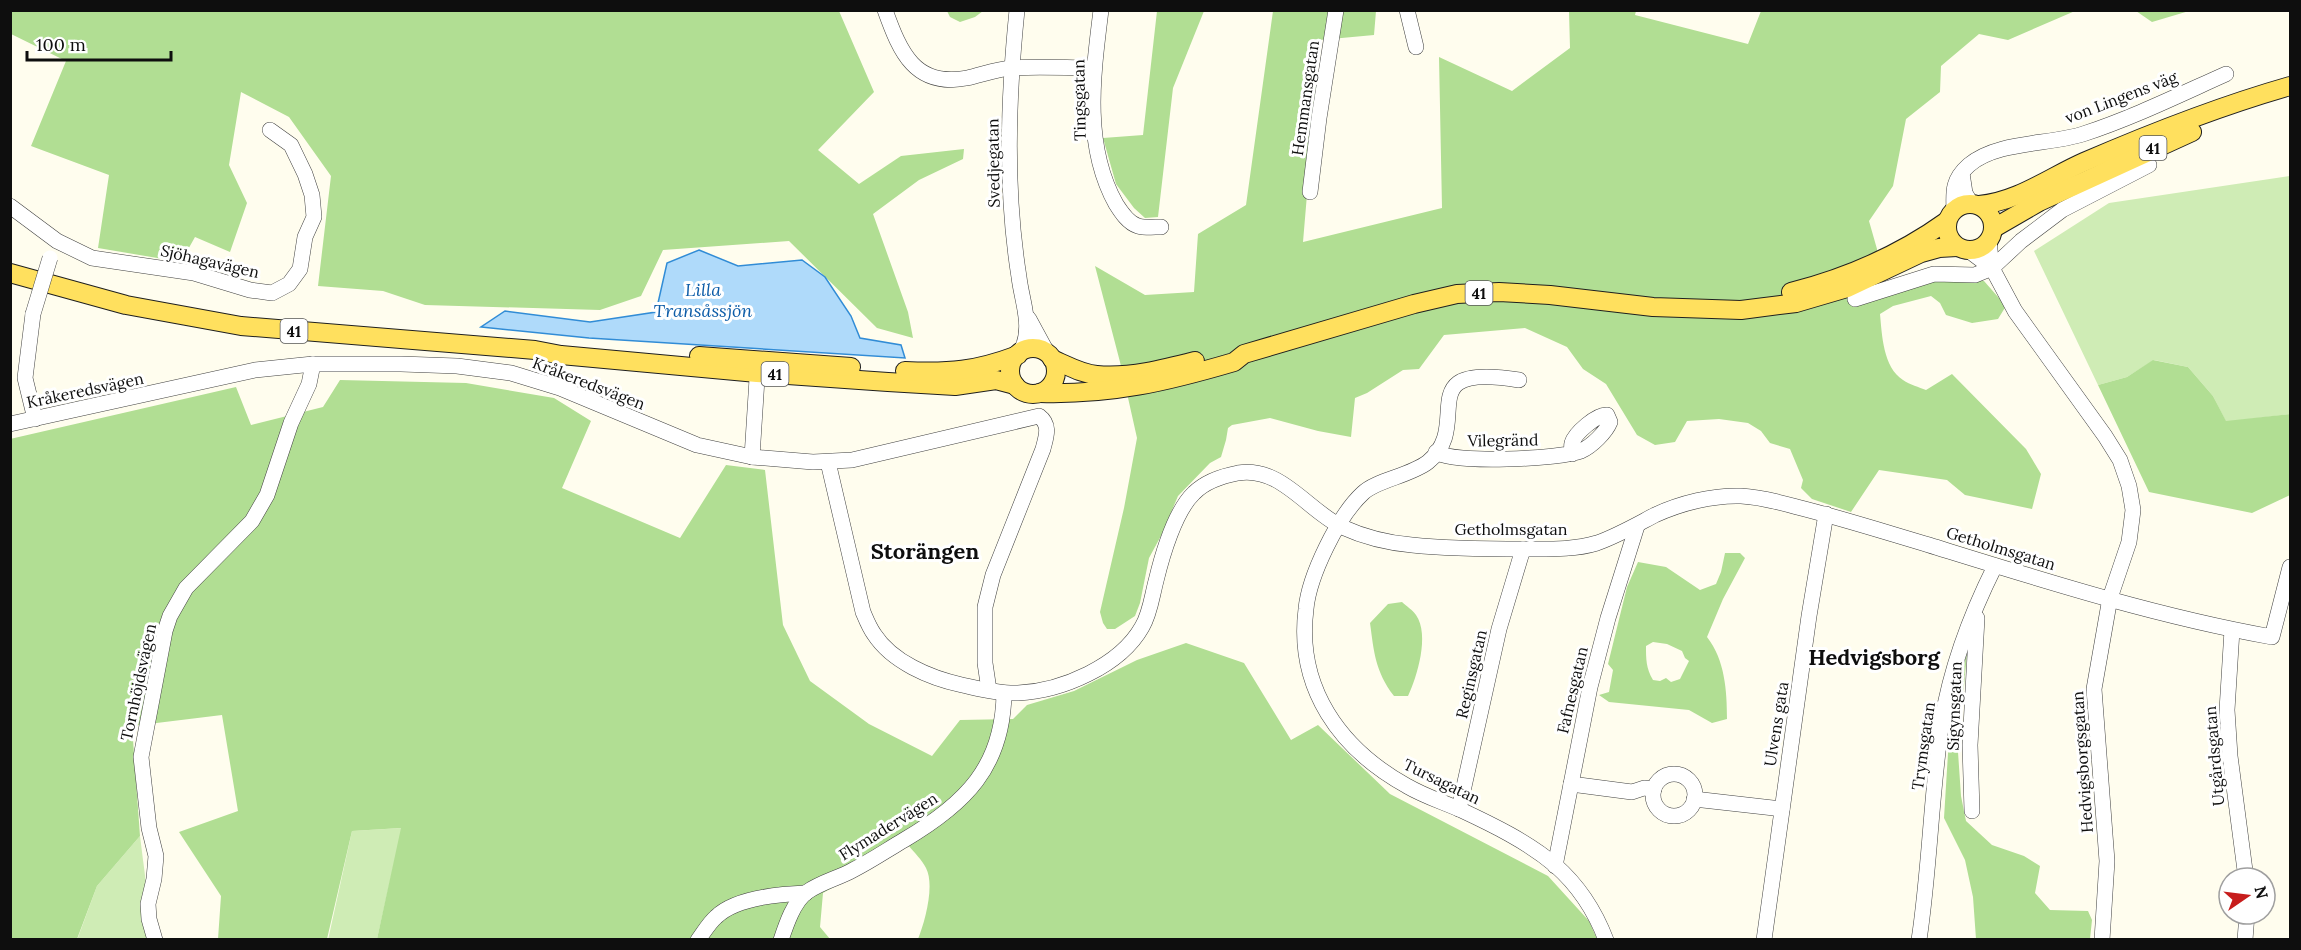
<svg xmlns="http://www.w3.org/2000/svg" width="2301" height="950" viewBox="0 0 2301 950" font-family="Lora,serif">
<rect width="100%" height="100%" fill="#fffdee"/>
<!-- green -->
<g fill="#cfecb5">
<polygon points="2290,176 2290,414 2226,422 2213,396 2188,367 2154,360 2127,377 2098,385 2034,251 2109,203"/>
<polygon points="402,828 377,939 328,940 352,831"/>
<polygon points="140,836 153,939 77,940 97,886"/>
</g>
<!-- forest -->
<g fill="#b1de93" fill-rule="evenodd">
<polygon points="10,11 839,11 874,92 818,150 859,184 901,156 964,149 963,159 919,180 873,214 908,312 913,338 877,328 789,241 663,250 641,296 600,310 425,305 383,291 318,286 331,176 289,117 241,92 229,165 247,203 230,252 195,237 181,262 98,248 109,175 31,146 66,61 11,34"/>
<polygon points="947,11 983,11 975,17 960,22 950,17"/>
<polygon points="1157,11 1204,11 1173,88 1158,217 1145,218 1134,208 1116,184 1103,138 1143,135"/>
<path d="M1273,11h103l-2,24 -54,5 -17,202 139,-34 -3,-151 73,34 58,-43 -1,-37h67l-1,4 113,29 13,-33h314l-67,29 -29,-6 -38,32 -1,26 -34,27 -13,67 -24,35 8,28 6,35 70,-11 31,8 22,25 -8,13 -26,4 -26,-8 -6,-12 -9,-7 -38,10 -13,8c2,21 3,53 23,66 7,5 16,7 23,10l26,-16 74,75 15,25 -9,35 -67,-14 -18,-15 -68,-10 -28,42 -39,-13 -11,-11 2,-8 -13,-31 -20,-6 -9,-12 -13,-8 -29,-4 -32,2 -12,21 -20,3 -18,-10 -31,-51 -23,-15 -16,-22 -42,-19 -81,7 -25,34 -16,1 -36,23 -12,5 -4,39 -33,-6 -48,-13 -38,7 -4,3 -2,12 -5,17 -11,6 -32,33 -16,38 -13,24 -9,45 -5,13 -20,13h-8l-4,-6 -3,-11 24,-104 13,-70 -17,-76 -25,-96 50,29 49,-3 4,-58 48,-29z"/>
<polygon points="2136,11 2189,11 2152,22"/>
<polygon points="2153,360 2188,367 2213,396 2226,421 2290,414 2290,495 2252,513 2149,492 2098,385 2127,377"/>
<path d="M340,380l126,3 88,15 37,23 -29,67 118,50 46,-73 39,5 18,155 27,56 59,43 63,32 28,-36 53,-1 14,-14 47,-14 63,-31 49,-17 58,20 47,77 27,-15 72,69 158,82 41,45 8,18h-679c7,-17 17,-54 8,-71 -4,-8 -12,-16 -18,-23l-85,48 -3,34 10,12h-453l24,-111 -49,3 -25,108h-109l3,-43 -42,-64 59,-21 -16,-96 -90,11 8,110 -43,50 -20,53h-66l-1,-500 226,-52 15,38 72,-18z"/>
<path d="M1725,553h15l5,5 -22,41 -16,38c18,23 20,54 20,82l-15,4 -23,-13 -80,-8 -10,-7 10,-3 4,-22 -5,-6 19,-77 11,-25 28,5 34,23 16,-6 5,-12zM1653,642l14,2 15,7 3,7 4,3 -9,18 -9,3 -5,-4 -6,3 -7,-1c-7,-12 -7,-21 -7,-34z"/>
<path d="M1402,602c4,4 11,8 14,13 14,20 1,62 -8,81h-14c-19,-25 -20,-44 -24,-73l18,-19z"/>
<polygon points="1967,653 1958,752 1961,796 1966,821 1992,845 2024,856 2040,866 2035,893 2050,910 2088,911 2092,920 2090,939 1976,939 1973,897 1965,860 1944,818 1951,705"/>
</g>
<!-- water -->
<polygon fill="#afdafa" stroke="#318cd6" stroke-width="1.5" points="699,250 738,266 802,260 825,277 851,316 860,338 901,345 905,358 589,338 481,327 505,311 590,322 656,312 667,263"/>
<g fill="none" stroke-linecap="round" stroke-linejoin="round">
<defs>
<g id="minor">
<path d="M885,10c15,42 30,78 82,68 14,-3 30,-9 44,-10 28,-2 56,0 83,0"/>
<path d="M1017,10c-9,89 -12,179 2,267 3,26 15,51 1,76"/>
<path d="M1101,10c-8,65 -18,135 15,194 5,8 12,19 22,22 7,2 16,1 23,1"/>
<polyline points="1407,10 1416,47"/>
<polyline points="1962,173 1965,193 1971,203"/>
<polyline points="1310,192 1319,118 1336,10"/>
<polyline points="10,206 57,241 92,258 194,273 250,290 272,293 289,284 300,269 305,237 314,217 312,195 305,174 291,145 270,130"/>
<path d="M1954,210c-1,-20 -1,-31 15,-45 28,-24 80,-20 114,-31 49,-16 96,-39 143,-60"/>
<polyline points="1989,241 1992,268 2015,311 2105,436 2120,460 2129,486 2133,510 2129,542 2110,598 2094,689 2107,861 2102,940"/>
<polyline points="1968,250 1992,268"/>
<polyline points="1855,299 1934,274 1975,275 1992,268 2021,241 2062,210 2149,165"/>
<polyline points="33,314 25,378 35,419"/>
<polyline points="1029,319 1048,354"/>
<path d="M1519,380c-112,-18 -44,44 -91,82 -18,14 -52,18 -65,31 -25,23 -54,83 -57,116 -10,79 34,140 101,177 17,10 36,16 54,24 32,15 67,32 94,55 24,21 40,46 51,75"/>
<path d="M10,424l245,-54 58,-6h88l56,2 54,7 49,15 137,57 55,12 61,5 39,-2 187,-44c12,9 7,21 4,33l-50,126 -8,32v56l4,27"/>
<path d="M1436,452c16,12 125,7 145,-1 11,-5 25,-19 29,-29l-3,-7c-10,-1 -32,18 -35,28 -1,4 0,7 0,11"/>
<polyline points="752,457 758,363"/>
<path d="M828,462l35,150c3,7 6,15 11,22 18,28 56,44 88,51 19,4 38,9 56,8 44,-2 102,-27 124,-66 8,-13 10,-31 14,-46 6,-25 19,-70 38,-88 12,-12 28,-17 44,-20 43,-7 69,37 104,54 22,10 46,16 70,18 37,4 75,4 113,4 24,0 49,1 72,-6 20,-7 39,-18 58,-28 26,-12 58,-20 86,-19 19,1 38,6 56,11 44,11 88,25 132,38 113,35 226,71 343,92l18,-70"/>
<polyline points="2232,630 2227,710 2230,756 2246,878"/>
<circle cx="1674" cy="795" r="21"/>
<polyline points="1571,784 1632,792 1644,788 1654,789"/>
<polyline points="1694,799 1782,809"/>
<polyline points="1459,809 1499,629 1523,549"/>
<polyline points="1972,811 1970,745 1977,618"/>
<polyline points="1555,866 1590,687 1608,618 1637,526"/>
<polyline points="155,940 149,919 148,904 154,879 156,856 149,828 141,757 165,631 170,616 186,588 252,521 267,495 291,423 309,384 313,364"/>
<path d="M698,940c6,-8 11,-17 18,-23 19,-19 64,-23 90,-24"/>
<path d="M781,940c5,-15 13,-39 26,-48 14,-10 32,-14 46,-22 18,-9 34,-20 51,-30 61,-36 99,-73 100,-147"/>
<polyline points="1764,940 1809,616 1826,514"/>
<path d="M1919,940c11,-73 12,-147 23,-219 9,-54 29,-107 53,-155"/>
<polyline points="2245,940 2247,914"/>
</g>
<g id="major">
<circle cx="1970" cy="227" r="23"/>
<path d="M1979,205c38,-3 71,-28 105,-43 67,-29 136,-56 206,-76"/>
<polyline points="1994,228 2039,202 2192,132"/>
<polyline points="10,273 126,305 241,326 535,350 561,355 757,373 888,382 955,386 996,380 1015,385"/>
<path d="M1791,292c55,-14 110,-38 156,-71"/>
<circle cx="1033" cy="371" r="23"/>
<polyline points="699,356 851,367"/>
<path d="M1052,359c15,6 29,15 45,16 32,3 67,-6 98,-14"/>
<path d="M905,371c45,2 70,0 113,-16"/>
<path d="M1040,393c71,2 126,-11 194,-31l10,-8 170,-50 43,-10 42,-2 51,3 103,12 88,3 55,-7 51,-15 74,-35 18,-5 18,-1"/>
</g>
</defs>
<!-- minor casing -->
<use href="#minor" stroke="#414141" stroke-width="16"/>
<!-- major casing -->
<use href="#major" stroke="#1f1f1f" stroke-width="20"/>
<!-- minor -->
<use href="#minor" stroke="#fff" stroke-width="15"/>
<!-- major -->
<use href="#major" stroke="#ffe05e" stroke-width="18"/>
<defs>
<polyline id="minor-bridge" points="33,314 50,258"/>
</defs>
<!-- minor-bridge casing -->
<use href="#minor-bridge" stroke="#414141" stroke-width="16" stroke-linecap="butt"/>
<!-- minor-bridge -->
<use href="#minor-bridge" stroke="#fff" stroke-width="15"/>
</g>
<g text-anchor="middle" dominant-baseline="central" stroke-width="6" stroke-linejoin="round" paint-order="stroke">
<!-- shield labels -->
<g fill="#fff" stroke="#565656" stroke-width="1.5">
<rect x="2139.5" y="136" width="27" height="24" rx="4.5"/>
<rect x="1465.5" y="281" width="27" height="24" rx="4.5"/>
<rect x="280.5" y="319" width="27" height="24" rx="4.5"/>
<rect x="761.5" y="362" width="27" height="24" rx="4.5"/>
</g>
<g font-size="15" font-weight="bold" fill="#0e0e0e">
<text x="2153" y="148">41</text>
<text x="1479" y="293">41</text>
<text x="294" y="331">41</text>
<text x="775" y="374">41</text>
</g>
<!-- street labels -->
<g font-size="16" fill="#0e0e0e" stroke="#fff">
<text transform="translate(2121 97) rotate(-21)">von Lingens väg</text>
<text transform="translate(1305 98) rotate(-82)">Hemmansgatan</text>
<text transform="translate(1079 100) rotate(-91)">Tingsgatan</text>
<text transform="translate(993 163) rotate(-91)">Svedjegatan</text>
<text transform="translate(210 261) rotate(13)">Sjöhagavägen</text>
<text transform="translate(589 383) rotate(21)">Kråkeredsvägen</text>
<text transform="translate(85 390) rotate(-12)">Kråkeredsvägen</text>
<text transform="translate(1503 440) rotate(-1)">Vilegränd</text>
<text x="1511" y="529">Getholmsgatan</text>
<text transform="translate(2001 548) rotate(17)">Getholmsgatan</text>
<text transform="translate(1471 674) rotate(-77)">Reginsgatan</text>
<text transform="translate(138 682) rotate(-78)">Tornhöjdsvägen</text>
<text transform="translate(1572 690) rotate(-77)">Fafnesgatan</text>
<text transform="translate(1954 706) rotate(-88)">Sigynsgatan</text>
<text transform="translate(1776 724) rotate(-81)">Ulvens gata</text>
<text transform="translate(1923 746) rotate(-82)">Trymsgatan</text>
<text transform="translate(2214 756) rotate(-95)">Utgårdsgatan</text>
<text transform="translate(2082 762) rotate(-94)">Hedvigsborgsgatan</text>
<text transform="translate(1442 781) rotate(26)">Tursagatan</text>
<text transform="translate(888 826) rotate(-32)">Flymadervägen</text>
</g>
<!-- water labels -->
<g font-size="18" font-style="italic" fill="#0e5da8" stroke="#fff">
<text x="703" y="289">Lilla<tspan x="703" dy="21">Transåssjön</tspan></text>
</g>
<!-- district labels -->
<g font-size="22" font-weight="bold" fill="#0e0e0e" stroke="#fff">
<text x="925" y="551">Storängen</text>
<text x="1874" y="657">Hedvigsborg</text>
</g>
</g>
<!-- border -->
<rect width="2301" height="950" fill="none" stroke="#0e0e0e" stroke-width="24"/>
<!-- north arrow -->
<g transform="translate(2247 896) rotate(76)"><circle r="28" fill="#ffffff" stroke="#9f9f9f" stroke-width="1.5"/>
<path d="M0-4.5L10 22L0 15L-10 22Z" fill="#c71d1c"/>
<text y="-9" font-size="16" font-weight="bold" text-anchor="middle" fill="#0e0e0e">N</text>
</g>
<!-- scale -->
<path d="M27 51v9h144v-9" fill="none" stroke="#0e0e0e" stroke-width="3"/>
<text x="36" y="51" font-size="18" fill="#0e0e0e" stroke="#ffffff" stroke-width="4.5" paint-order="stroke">100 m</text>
</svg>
